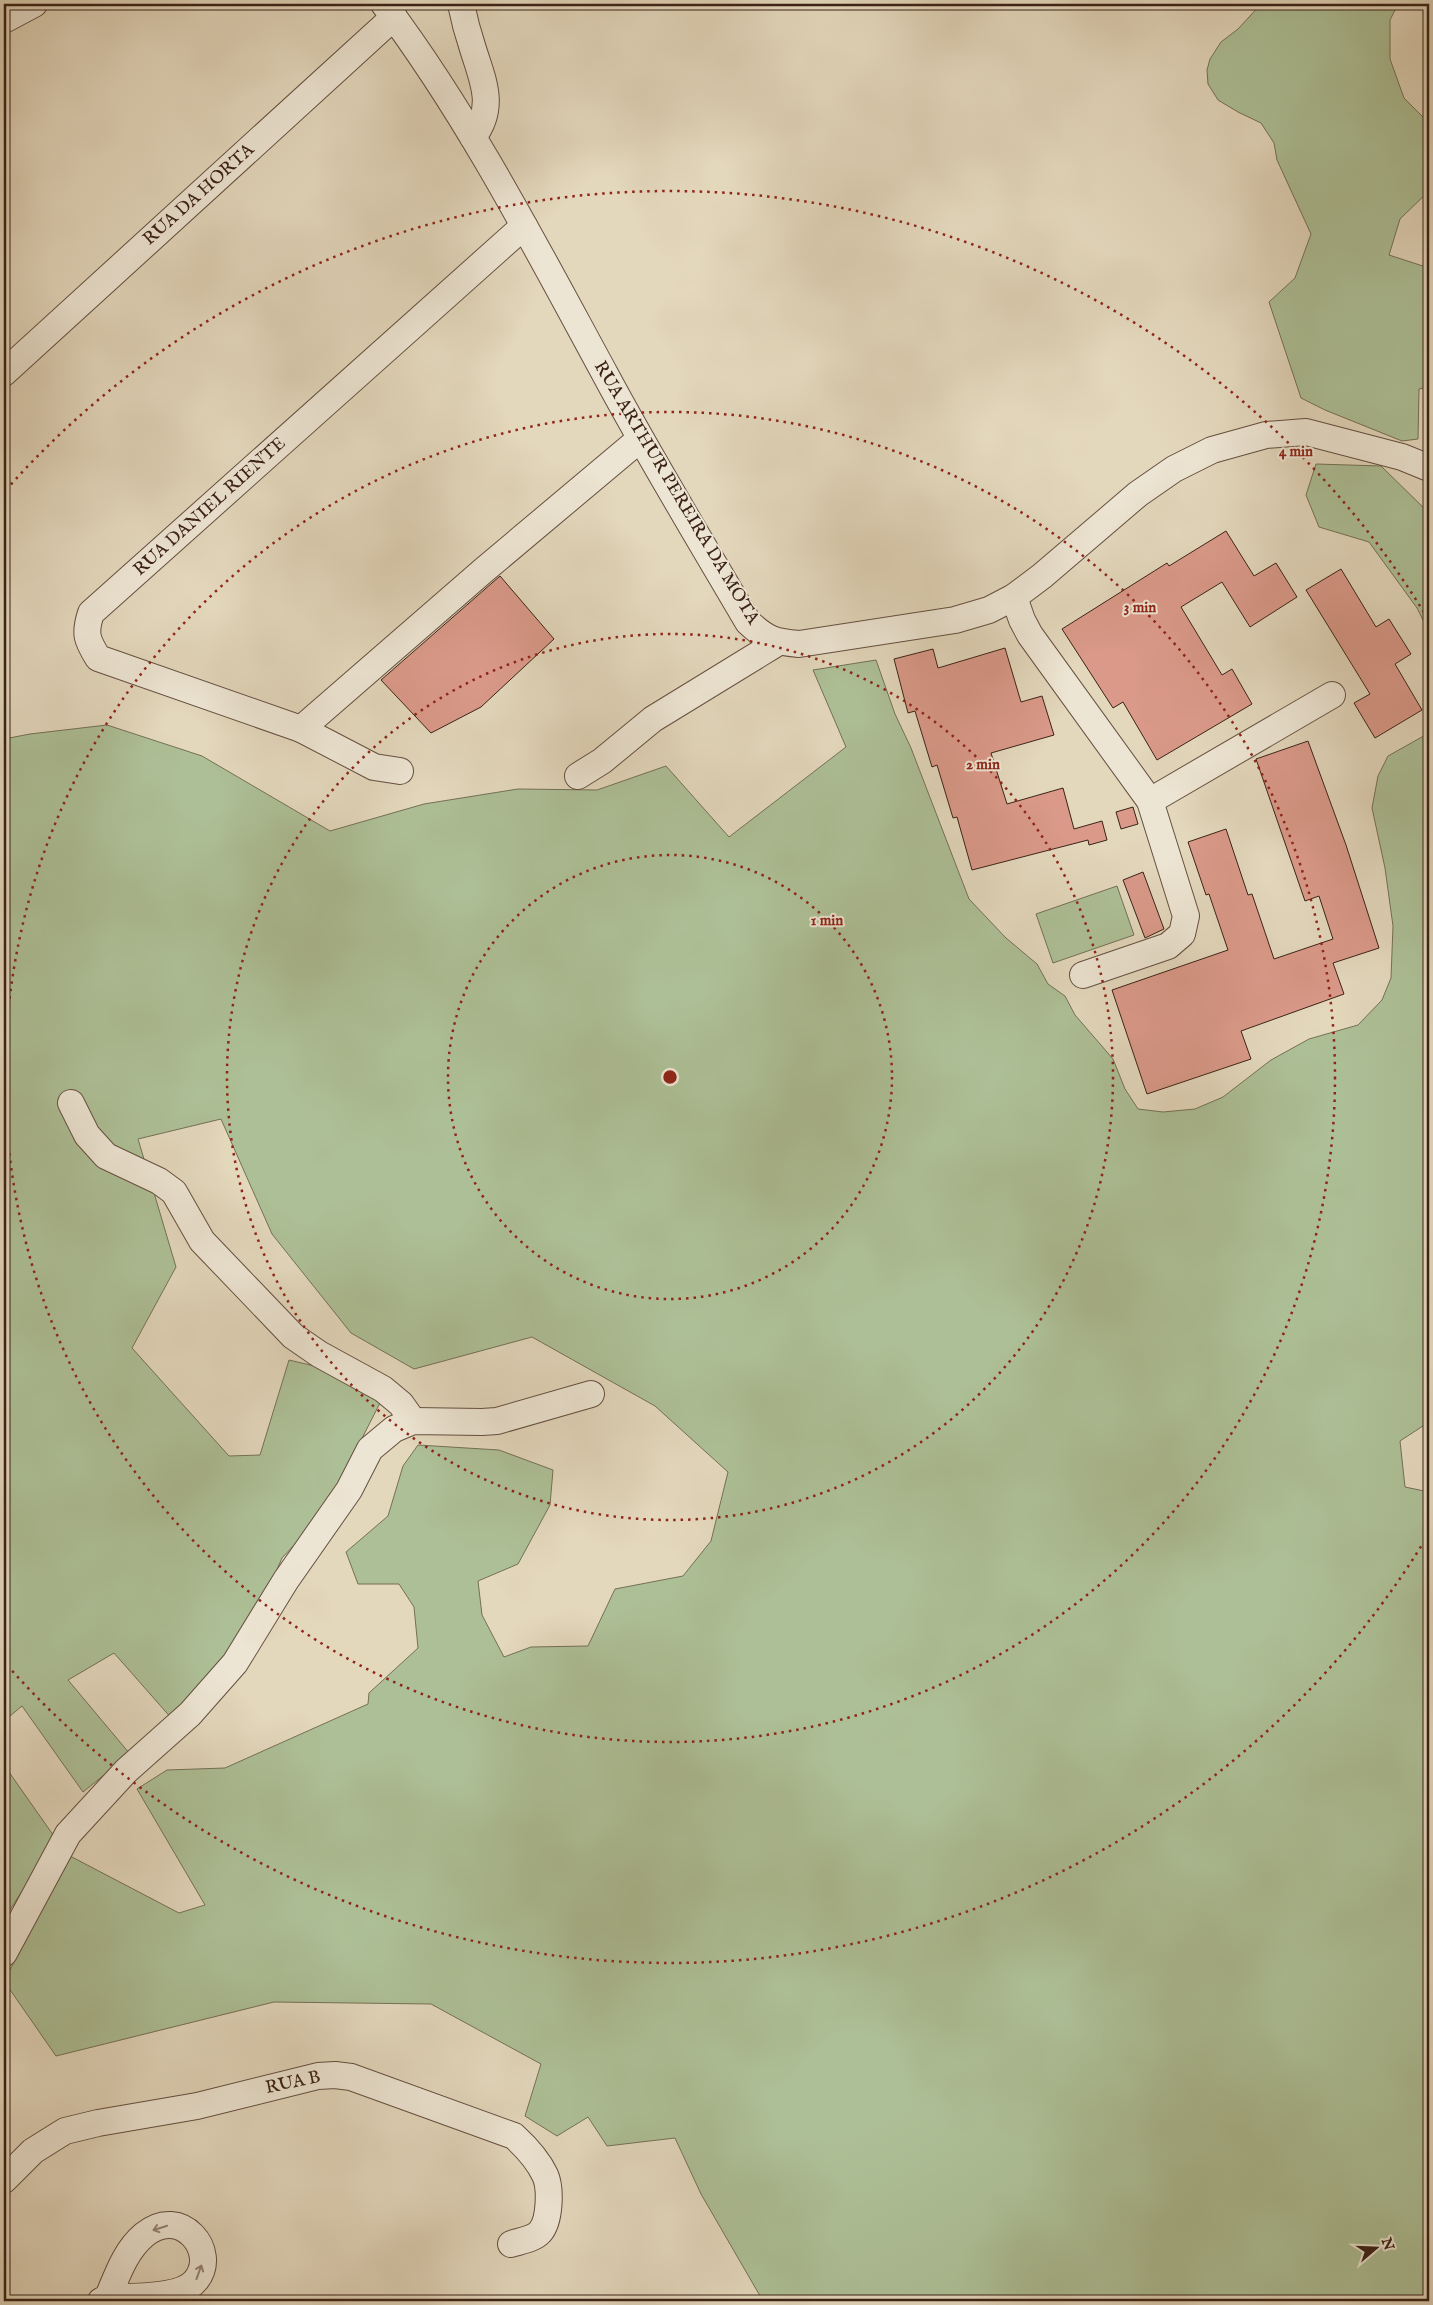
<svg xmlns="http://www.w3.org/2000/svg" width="1433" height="2305" viewBox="0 0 1433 2305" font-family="'IM FELL English',serif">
<rect width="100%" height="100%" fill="#e3d7bc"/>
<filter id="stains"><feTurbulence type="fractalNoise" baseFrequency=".004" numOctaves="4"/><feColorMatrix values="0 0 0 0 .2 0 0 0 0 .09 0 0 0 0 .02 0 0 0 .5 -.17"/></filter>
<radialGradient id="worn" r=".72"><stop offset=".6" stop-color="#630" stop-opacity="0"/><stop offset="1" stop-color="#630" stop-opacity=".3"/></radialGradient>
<!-- green -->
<g fill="#adbf96" stroke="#747056">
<polygon points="1261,4 1398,4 1390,20 1390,59 1404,98 1429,123 1429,191 1400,219 1389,255 1429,268 1429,387 1419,389 1418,439 1402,441 1325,410 1301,398 1269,302 1295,278 1311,234 1277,160 1274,143 1261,123 1238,112 1218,100 1208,84 1207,70 1210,59 1221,42 1238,29"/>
<polygon points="1316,464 1381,466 1429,513 1429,632 1417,608 1369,542 1319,527 1306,495"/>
<polygon points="876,660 895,714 911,748 969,899 1006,938 1037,964 1048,984 1065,996 1075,1015 1113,1059 1125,1089 1138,1109 1163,1112 1195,1109 1223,1097 1271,1060 1309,1039 1358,1025 1382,1000 1391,978 1393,926 1385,868 1372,808 1378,776 1388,756 1429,733 1429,1422 1400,1441 1405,1487 1429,1492 1429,2301 763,2301 701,2194 675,2138 607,2146 588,2117 557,2136 525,2116 541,2064 431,2004 274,2002 56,2056 4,1981 70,1856 179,1913 205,1905 137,1789 167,1770 225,1768 368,1704 369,1693 418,1648 414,1607 399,1584 358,1584 346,1552 388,1516 403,1466 418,1445 499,1450 553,1470 550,1505 518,1564 478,1581 482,1615 504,1657 531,1647 588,1646 615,1589 683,1576 711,1541 728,1472 655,1406 532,1337 414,1369 351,1333 272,1234 221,1119 138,1139 176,1267 132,1348 229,1456 260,1455 289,1360 344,1373 382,1399 324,1513 282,1558 252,1627 173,1720 114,1653 68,1680 130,1754 83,1792 22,1706 4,1721 4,739 30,734 107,725 202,756 330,831 424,804 518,789 597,790 666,766 729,837 846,747 813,670"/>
<polygon points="1117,886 1134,935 1053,963 1036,914"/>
<polygon points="4,1765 56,1839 4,1919"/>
</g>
<!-- building -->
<g fill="#da9989" stroke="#3b2217">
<polygon points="1226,531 1254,576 1276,563 1297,597 1250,627 1222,582 1181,607 1222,675 1232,669 1252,704 1157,760 1123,702 1113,708 1062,629 1167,563 1169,566"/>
<polygon points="1341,569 1376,627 1389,619 1411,654 1395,664 1422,710 1375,738 1354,703 1370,694 1306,590"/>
<polygon points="500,576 554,639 481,707 431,733 381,680"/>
<polygon points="1005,648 1021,702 1042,696 1054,735 991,753 1007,804 1063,788 1074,829 1102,821 1107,840 1089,845 1088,840 972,870 957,817 953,818 937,765 932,767 915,711 908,713 894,659 933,649 938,668"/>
<polygon points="1308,741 1346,845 1379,948 1333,963 1344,994 1241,1031 1251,1059 1147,1094 1112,990 1228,950 1209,894 1206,895 1188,842 1226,829 1248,895 1252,894 1274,959 1333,939 1319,896 1305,901 1256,759"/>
<polygon points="1133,807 1138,824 1121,829 1116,812"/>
<polygon points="1143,872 1164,929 1145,938 1123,880"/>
</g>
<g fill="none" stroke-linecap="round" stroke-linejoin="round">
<defs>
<g id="minor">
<path d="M384,4c85,113 153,245 221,370 45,84 95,166 143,248 18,17 26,20 51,22l156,-24 34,-10 25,-13 28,-21 96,-82 36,-25 38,-19 54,-15 40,-3 96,25 27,11"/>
<path d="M461,4c3,15 7,30 12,45 10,32 23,58 0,88"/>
<polyline points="4,20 34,4"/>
<polyline points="4,373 394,17"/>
<polyline points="1014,597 1022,620 1030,635 1150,801 1186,916 1182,934 1168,946 1083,975"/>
<polyline points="301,729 484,570 640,439"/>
<path d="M400,771l-26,-4 -73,-38 -203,-71c-11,-18 -14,-24 -7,-45l433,-387"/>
<polyline points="578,776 602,761 653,719 777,643"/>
<polyline points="1150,801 1332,695"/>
<polyline points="71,1103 87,1135 106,1156 159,1181 174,1192 202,1241 293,1336 319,1354 383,1389 401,1404 413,1421"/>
<polyline points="4,1953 68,1834 126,1771 190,1714 235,1663 286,1580 349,1490 370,1449 394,1429 413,1421 482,1422 497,1421 591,1394"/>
<path d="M4,2180l29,-29 32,-20 33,-8 99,-17 121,-30 17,-1 16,2 163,59c12,11 24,24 31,39 6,13 5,46 -5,57 -6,7 -20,9 -29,12"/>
<path d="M101,2301l7,-4c21,0 74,2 88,-17 23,-28 -15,-76 -52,-45 -19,16 -27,41 -36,62"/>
</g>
</defs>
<!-- minor casing -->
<use href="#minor" stroke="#654f40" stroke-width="28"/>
<!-- minor -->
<use href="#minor" stroke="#ede5d3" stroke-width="26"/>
</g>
<!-- one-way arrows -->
<defs><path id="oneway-shaft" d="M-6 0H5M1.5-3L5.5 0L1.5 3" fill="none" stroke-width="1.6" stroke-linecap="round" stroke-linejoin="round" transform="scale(1.25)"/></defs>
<g stroke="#948475">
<use href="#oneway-shaft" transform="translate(160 2228) rotate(162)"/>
<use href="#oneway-shaft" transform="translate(199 2272) rotate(-70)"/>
</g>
<!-- distance rings -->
<g fill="none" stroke="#8f2418" stroke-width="2.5" stroke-dasharray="2.5 5">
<circle cx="670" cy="1077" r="222"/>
<circle cx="670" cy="1077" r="443"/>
<circle cx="670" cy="1077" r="665"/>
<path d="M1425 1540A886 886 0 0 1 6 1664M6 490A886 886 0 0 1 1425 614"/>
</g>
<g text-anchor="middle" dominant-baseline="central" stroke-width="4" stroke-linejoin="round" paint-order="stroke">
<!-- street labels -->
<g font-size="18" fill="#3b2217" stroke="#ede5d3">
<text transform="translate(199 195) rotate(-42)">RUA DA HORTA</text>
<text transform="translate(676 493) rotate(59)">RUA ARTHUR PEREIRA DA MOTA</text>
<text transform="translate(210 507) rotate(-42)">RUA DANIEL RIENTE</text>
<text transform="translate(293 2083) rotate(-12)">RUA B</text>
</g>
</g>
<circle cx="670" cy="1077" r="8" fill="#8f2418" stroke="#ede5d3" stroke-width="2.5"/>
<g font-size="15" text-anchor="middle" font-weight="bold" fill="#8f2418" stroke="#ede5d3" stroke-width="4" stroke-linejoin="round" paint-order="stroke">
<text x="1296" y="456">4 min</text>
<text x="1140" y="612">3 min</text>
<text x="983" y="769">2 min</text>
<text x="827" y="925">1 min</text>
</g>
<!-- margin -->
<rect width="1433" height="2305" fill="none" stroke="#e3d7bc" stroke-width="20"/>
<rect x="5" y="5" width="1423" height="2295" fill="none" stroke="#3b2217" stroke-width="2.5"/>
<rect x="10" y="10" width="1413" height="2285" fill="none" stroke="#3b2217"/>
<!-- north arrow -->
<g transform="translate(1376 2248) rotate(71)" stroke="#ede5d3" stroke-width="4" paint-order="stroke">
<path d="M0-4L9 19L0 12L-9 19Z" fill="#3b2217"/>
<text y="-8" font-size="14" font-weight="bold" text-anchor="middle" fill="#3b2217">N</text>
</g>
<rect width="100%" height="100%" filter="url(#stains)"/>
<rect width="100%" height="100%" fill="url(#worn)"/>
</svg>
